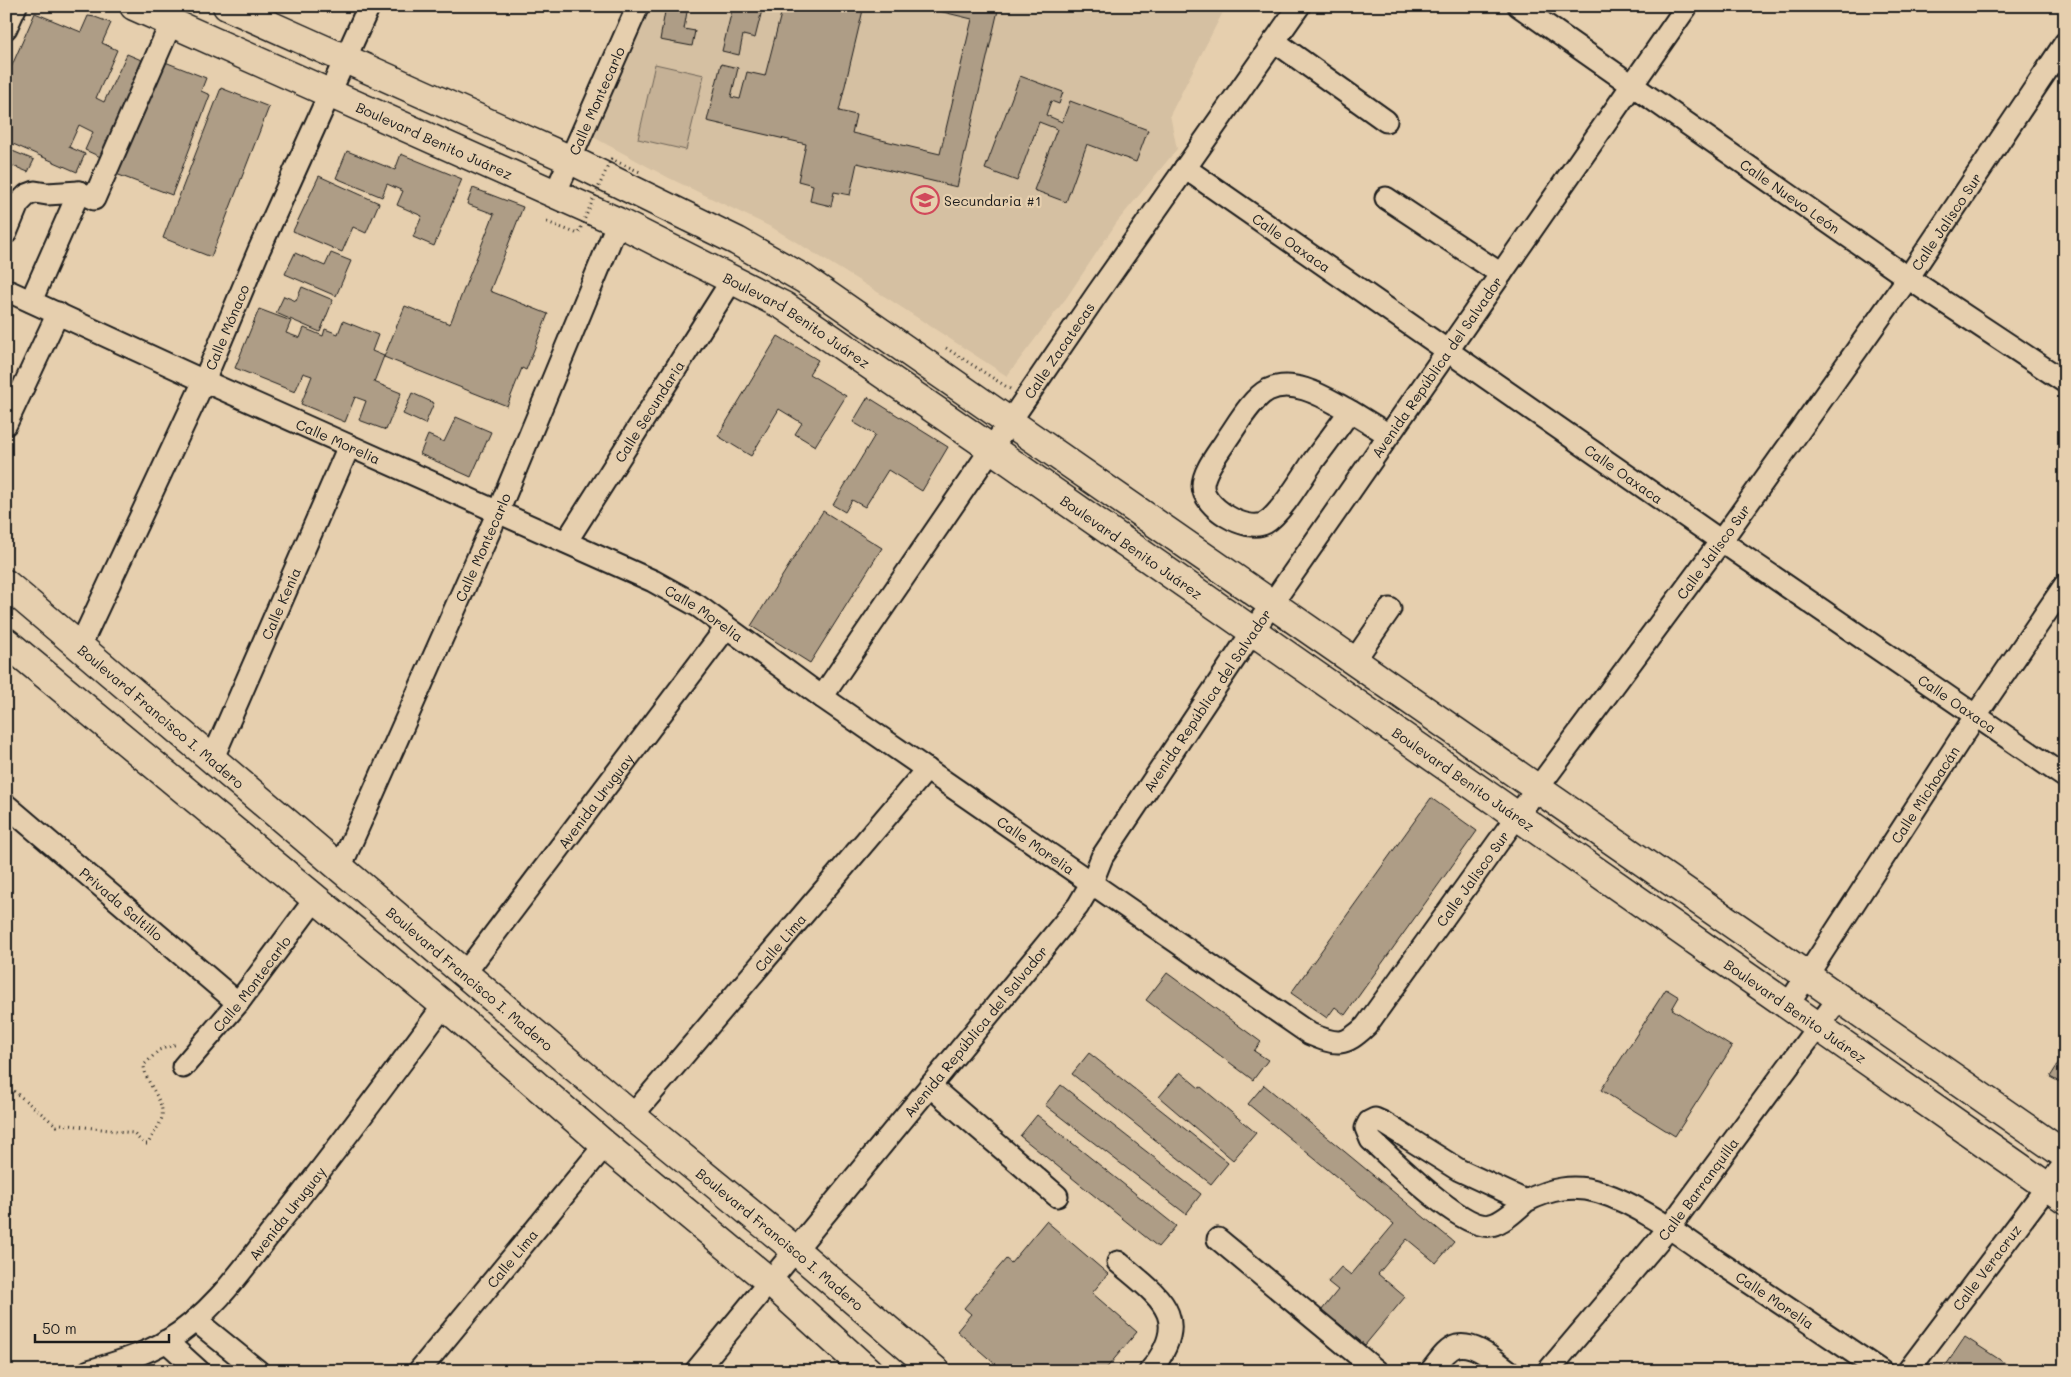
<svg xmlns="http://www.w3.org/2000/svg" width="2071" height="1377" viewBox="0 0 2071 1377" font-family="Mali,sans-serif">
<rect width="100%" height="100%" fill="#e6cfae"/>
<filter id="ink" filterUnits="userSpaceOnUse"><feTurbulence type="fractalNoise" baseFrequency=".02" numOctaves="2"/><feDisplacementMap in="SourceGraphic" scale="10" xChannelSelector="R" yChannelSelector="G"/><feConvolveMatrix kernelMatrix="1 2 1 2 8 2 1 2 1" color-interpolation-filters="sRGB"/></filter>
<g filter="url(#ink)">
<!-- built -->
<polygon fill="#d5c0a2" points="648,6 1226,6 1170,115 1177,149 1117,222 1067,297 1007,376 884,296 773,228 669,178 593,137"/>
<!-- green -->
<polygon fill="#c5b196" stroke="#706659" points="655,64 704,75 686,150 638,139"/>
<!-- building -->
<g fill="#ae9d86" stroke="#1c1c1c">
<polygon points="666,6 688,6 684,29 695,31 692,46 660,40"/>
<polygon points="733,6 763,6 755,38 743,35 739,55 722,51"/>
<polygon points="783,6 846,6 863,10 839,111 856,115 852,133 940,154 972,19 918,6 999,6 957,187 857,163 850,195 834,192 831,206 810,201 813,185 798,181 806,144 707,121 721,64 738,68 731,97 740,99 747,72 765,76"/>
<polygon points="35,13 81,32 88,16 95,17 111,23 102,43 117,50 96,98 104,102 127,54 146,62 105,159 85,150 93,132 79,125 69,147 85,154 77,172 13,144 10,150 34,160 28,172 6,163 6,79"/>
<polygon points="160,60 206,78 201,91 210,95 172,195 116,174"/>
<polygon points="1020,76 1063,92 1059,104 1051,101 1046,115 1062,122 1070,101 1148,130 1136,162 1087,144 1066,202 1034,190 1057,129 1039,122 1017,181 985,169"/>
<polygon points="221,88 269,107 211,257 163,238"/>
<polygon points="347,151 395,170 401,154 462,179 434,246 413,237 422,216 397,205 403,191 387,184 382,197 336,178"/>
<polygon points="319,176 379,203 366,233 353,227 342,252 293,231"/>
<polygon points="473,188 523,207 490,291 548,314 526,370 522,368 507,406 384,357 405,306 450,324 494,214 467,204"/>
<polygon points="295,253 325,266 331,253 351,261 336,296 285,274"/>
<polygon points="302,287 333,300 320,332 276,313 284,296 296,301"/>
<polygon points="259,309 291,321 286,333 300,338 304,328 323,336 325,329 338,334 343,321 378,335 372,351 384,356 374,382 401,393 386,430 359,420 366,401 355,397 345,422 301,404 312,376 303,373 295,392 235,368"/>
<polygon points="778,336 818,360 809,374 846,396 815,446 795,434 802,423 779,409 751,456 718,436"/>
<polygon points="412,393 434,403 425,424 403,414"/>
<polygon points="868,397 948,447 922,491 888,470 865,507 852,500 845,512 833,505 875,435 853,422"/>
<polygon points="456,417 491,432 471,477 420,454 428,435 444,442"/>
<polygon points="823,511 882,548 810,663 751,626"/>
<polygon points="1431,798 1477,831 1345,1015 1335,1007 1327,1018 1291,993"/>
<polygon points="1167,973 1261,1042 1254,1051 1268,1060 1253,1080 1146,1000"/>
<polygon points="1666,989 1679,997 1672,1009 1732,1047 1675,1136 1601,1090"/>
<polygon points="1089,1053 1228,1163 1211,1184 1072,1074"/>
<polygon points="2065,1053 2065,1085 2050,1077"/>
<polygon points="1180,1072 1199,1088 1201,1087 1256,1133 1233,1160 1159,1097"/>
<polygon points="1061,1085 1201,1194 1186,1214 1045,1105"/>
<polygon points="1264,1085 1454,1242 1436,1263 1407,1239 1378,1274 1405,1297 1365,1345 1336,1321 1331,1327 1317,1316 1338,1290 1328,1282 1341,1267 1351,1275 1394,1224 1248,1104"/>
<polygon points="1037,1115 1176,1226 1158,1247 1020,1136"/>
<polygon points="1046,1221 1108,1274 1092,1293 1137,1332 1104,1371 1003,1371 957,1331 971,1314 964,1308 1006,1259 1011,1263"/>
<polygon points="1965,1337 2017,1371 1942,1371"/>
</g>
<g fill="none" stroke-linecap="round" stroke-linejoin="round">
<defs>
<g id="minor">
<path id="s1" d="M1519,6l389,272 157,104"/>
<polyline points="6,28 16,6"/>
<polyline points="1274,41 1386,121"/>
<path id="s2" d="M1185,168l536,373 344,236"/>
<path id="s3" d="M555,194l83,-188"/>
<polyline points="1386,198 1501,274"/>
<polyline points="6,233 18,204 27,195 35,192 47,194 79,192"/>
<path id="s4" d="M6,290l198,91 449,200 45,25 124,91 488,337c27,11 34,13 56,-8l151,-210 204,-275 187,-263 157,-235"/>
<polyline points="31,301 79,192 94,199 171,23"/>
<path d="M1350,411c-23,-12 -55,-34 -82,-21 -16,8 -31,35 -41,49 -8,13 -24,32 -24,47 0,21 43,47 62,37 16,-9 38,-47 49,-63 12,-16 24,-32 36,-49l39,24"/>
<polyline points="6,424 58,313"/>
<path id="s5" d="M566,542l166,-262"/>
<path id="s6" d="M80,646l124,-265 55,-131 110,-244"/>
<polyline points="1354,661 1390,609"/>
<path id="s7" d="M822,697l275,-403 202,-288"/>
<path id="s8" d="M212,760l137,-314"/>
<path id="s9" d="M6,805l232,198"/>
<path id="s10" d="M340,868l158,-356 120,-290"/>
<path id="s11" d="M465,973l261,-345"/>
<path id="s12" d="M1788,1005l188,-290 89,-130"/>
<path id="s13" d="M183,1067l55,-64 78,-105"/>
<polyline points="930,1086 1057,1196"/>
<path id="s14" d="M632,1116l295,-347"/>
<path id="s15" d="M1526,1201c-10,9 -22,21 -35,24 -27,7 -99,-66 -120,-85l-5,-12 3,-6 6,-3 9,4 75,47 67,31c24,-12 47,-17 73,-9 40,12 84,45 118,69 55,36 109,73 164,110"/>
<polyline points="1218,1239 1377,1371"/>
<path d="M1118,1262c41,35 76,55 32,109"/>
<polyline points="195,1320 258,1371"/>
<polyline points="166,1341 199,1371"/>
<path id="s16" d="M89,1371c26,-8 54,-16 78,-30 44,-26 76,-72 107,-112 59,-73 114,-148 170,-224"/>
<path id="s17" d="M419,1371l186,-226"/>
<path id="s18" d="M696,1371l382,-465 14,-24 10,-25 151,-226 434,-625"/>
<path d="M1431,1371c7,-8 15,-22 26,-25 18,-4 38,15 52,25"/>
<path id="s19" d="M1548,1371l121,-143 170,-230"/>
<path id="s20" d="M1908,1371l157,-208"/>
</g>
<g id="major">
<path id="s21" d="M134,6l484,216 166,84 208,143 1073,750"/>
<polyline points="227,6 571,160 737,241 804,279 2065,1155"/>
<path id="s22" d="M6,584l626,532 162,133 142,122"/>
<polyline points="6,642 444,1005 605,1145 769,1281 868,1371"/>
</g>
</defs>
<!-- minor casing -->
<use href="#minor" stroke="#1c1c1c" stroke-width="25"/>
<!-- major casing -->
<use href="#major" stroke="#1c1c1c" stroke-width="31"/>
<!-- path -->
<g stroke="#1c1c1c" stroke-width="3" stroke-dasharray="1 4" stroke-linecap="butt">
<polyline points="946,348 1010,389"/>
<path d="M6,1085l51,41 4,-2 72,9 11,11h4c4,-9 10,-16 13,-24 7,-17 -17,-37 -17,-55l15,-15 18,-6"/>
</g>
<!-- minor -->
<use href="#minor" stroke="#e6cfae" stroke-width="21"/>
<!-- major -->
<use href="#major" stroke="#e6cfae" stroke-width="28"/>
<!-- path-bridge -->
<polyline stroke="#1c1c1c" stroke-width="3" stroke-dasharray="1 4" stroke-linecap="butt" points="547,222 578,234 611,159 640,172"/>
</g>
</g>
<!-- icons -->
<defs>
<symbol id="school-ring" viewBox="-11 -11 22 22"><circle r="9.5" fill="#e6cfae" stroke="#d1495b" stroke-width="1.5"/><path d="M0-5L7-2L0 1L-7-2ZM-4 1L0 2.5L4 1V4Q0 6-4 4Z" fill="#d1495b"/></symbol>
</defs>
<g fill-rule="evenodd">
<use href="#school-ring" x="909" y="184" width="32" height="32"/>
</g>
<g text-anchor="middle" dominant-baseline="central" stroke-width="4.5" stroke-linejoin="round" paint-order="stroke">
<!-- street labels -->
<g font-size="14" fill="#1c1c1c" stroke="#e6cfae">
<text stroke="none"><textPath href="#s3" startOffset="102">Calle Montecarlo</textPath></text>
<text stroke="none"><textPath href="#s21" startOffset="329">Boulevard Benito Juárez</textPath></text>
<text stroke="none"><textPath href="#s1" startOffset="331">Calle Nuevo León</textPath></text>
<text stroke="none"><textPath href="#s4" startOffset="2562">Calle Jalisco Sur</textPath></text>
<text stroke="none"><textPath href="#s2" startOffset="130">Calle Oaxaca</textPath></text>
<text stroke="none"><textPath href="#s21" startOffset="734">Boulevard Benito Juárez</textPath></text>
<text stroke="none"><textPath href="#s6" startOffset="351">Calle Mónaco</textPath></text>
<text stroke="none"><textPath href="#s7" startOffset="420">Calle Zacatecas</textPath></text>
<text stroke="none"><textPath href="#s18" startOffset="1250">Avenida República del Salvador</textPath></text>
<text stroke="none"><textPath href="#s5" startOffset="155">Calle Secundaria</textPath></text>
<text stroke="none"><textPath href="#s4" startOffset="365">Calle Morelia</textPath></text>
<text stroke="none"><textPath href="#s2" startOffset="535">Calle Oaxaca</textPath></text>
<text stroke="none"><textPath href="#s21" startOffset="1139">Boulevard Benito Juárez</textPath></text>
<text stroke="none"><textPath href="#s10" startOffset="351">Calle Montecarlo</textPath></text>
<text stroke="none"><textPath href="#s4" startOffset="2158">Calle Jalisco Sur</textPath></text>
<text stroke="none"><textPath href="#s8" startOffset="171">Calle Kenia</textPath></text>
<text stroke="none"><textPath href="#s4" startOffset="770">Calle Morelia</textPath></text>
<text stroke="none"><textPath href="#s18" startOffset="845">Avenida República del Salvador</textPath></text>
<text stroke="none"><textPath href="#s2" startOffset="940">Calle Oaxaca</textPath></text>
<text stroke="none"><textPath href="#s22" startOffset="204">Boulevard Francisco I. Madero</textPath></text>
<text stroke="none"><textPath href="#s21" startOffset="1544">Boulevard Benito Juárez</textPath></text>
<text stroke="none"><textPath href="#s12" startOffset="251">Calle Michoacán</textPath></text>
<text stroke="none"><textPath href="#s11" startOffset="216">Avenida Uruguay</textPath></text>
<text stroke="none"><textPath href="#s4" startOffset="1175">Calle Morelia</textPath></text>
<text stroke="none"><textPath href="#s4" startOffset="1752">Calle Jalisco Sur</textPath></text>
<text stroke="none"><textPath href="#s9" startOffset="152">Privada Saltillo</textPath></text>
<text stroke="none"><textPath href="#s14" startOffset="228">Calle Lima</textPath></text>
<text stroke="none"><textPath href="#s22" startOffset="609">Boulevard Francisco I. Madero</textPath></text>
<text stroke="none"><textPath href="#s13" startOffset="108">Calle Montecarlo</textPath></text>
<text stroke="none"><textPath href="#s21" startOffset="1949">Boulevard Benito Juárez</textPath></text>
<text stroke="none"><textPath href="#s18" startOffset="440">Avenida República del Salvador</textPath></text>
<text stroke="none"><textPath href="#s19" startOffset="236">Calle Barranquilla</textPath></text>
<text stroke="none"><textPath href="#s16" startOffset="260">Avenida Uruguay</textPath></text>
<text stroke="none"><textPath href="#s22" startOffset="1014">Boulevard Francisco I. Madero</textPath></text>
<text stroke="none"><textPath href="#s17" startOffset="146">Calle Lima</textPath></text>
<text stroke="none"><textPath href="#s20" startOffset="130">Calle Veracruz</textPath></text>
<text stroke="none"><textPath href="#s15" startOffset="674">Calle Morelia</textPath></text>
</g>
<!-- poi labels -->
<g font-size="14" fill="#1c1c1c" stroke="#e6cfae" text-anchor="start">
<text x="944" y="200">Secundaria #1</text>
</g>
</g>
<!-- margin -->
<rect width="2071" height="1377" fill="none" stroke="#e6cfae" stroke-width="25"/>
<rect x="12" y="12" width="2046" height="1352" fill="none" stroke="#1c1c1c" stroke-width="2" filter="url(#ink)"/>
<!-- scale -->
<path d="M35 1334v8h134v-8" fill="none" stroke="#1c1c1c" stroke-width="2.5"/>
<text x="42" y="1334" font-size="15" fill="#1c1c1c" stroke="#e6cfae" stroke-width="4" paint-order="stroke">50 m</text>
</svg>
